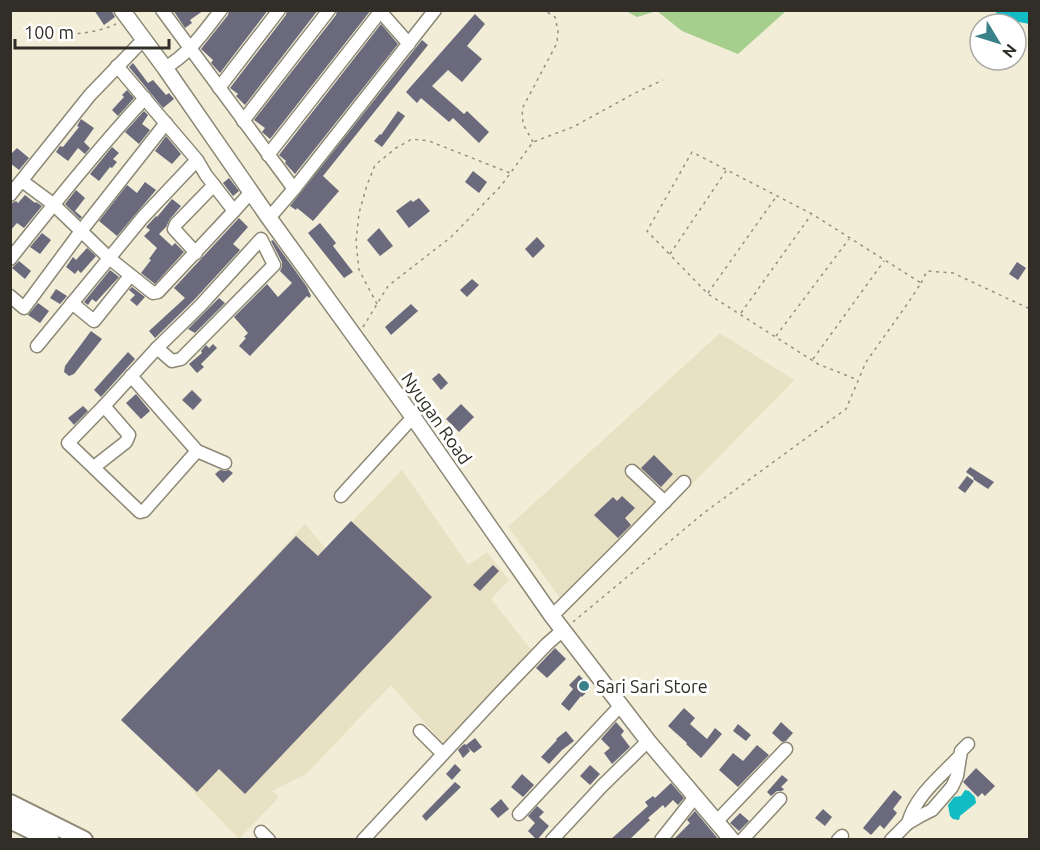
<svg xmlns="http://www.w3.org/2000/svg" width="1040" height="850" viewBox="0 0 1040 850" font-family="Ubuntu,sans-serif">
<rect width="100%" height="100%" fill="#f1edd7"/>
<!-- built -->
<g fill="#e8e1c4">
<polygon points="720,333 794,380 569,610 508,527"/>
<polygon points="402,470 468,565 487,552 509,580 491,599 533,652 446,747 391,685 306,774 272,791 279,797 239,839 124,719 305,524 326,549"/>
</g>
<!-- green -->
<polygon fill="#a6ce8c" points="626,11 786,11 738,54 682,31 657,11 637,17"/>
<!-- water -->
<polygon fill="#11bcc4" points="965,790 969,791 975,797 976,803 960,816 959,820 953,819 950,816 948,805 954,797 961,796"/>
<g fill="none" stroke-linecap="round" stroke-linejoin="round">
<!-- river -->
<polyline stroke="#11bcc4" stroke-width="18" points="1005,10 1030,15"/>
</g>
<!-- building -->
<g fill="#6a6a7c">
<polygon points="94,10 111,10 115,17 104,25"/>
<polygon points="173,10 204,10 190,20 192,23 185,28"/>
<polygon points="229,10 268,10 220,73 211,63 213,60 201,49 228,15"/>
<polygon points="287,10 318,10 245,105 236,96 238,94 230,88 286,15"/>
<polygon points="337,10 371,10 270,139 262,132 265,128 254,120 336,15"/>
<polygon points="475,14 485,24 467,46 482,59 462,82 448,70 432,86 464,114 467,111 489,132 479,143 453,118 449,122 421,98 417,103 406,92"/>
<polygon points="381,24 398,44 295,174 285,163 286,161 279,155"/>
<polygon points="422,40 428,45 323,176 339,191 313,221 297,208 296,210 290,206"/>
<polygon points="133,63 148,83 153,80 166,95 169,93 174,99 163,108 129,67"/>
<polygon points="127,90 134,98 118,116 112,110 124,97 122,95"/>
<polygon points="144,111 148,115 142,124 150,130 139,144 125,132"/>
<polygon points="398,111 405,116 382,147 374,141 380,134 381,135"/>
<polygon points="81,119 94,128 84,142 90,148 85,154 78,148 68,161 56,152 60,146 63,147 79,127 77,126"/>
<polygon points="166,136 181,154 172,164 155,151"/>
<polygon points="112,147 119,153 113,159 117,162 112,168 110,167 99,181 90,174"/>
<polygon points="17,148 29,158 19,170 10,163 10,155"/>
<polygon points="473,171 487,182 479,193 465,182"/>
<polygon points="229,178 239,191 233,196 223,183"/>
<polygon points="145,182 156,190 117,236 99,221 127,185 137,193"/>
<polygon points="76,190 85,198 75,211 82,217 80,219 65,204"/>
<polygon points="25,195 35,203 36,202 42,206 24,228 17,223 10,231 10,204 16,201 18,203"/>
<polygon points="419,198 430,211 409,228 396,211 411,200 413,202"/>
<polygon points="172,199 181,206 170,219 166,227 159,234 172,246 175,243 184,252 155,284 141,273 151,260 149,259 157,248 144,236 150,230 146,227 156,216 157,217"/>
<polygon points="239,218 248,227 233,244 240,250 194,300 155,338 149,331 185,298 174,288"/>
<polygon points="320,223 336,243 333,246 353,272 344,278 308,233"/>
<polygon points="379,228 393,246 380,256 367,240"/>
<polygon points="42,233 51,240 40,254 30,247"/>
<polygon points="537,237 545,246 533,258 525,249"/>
<polygon points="273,240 307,287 311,296 309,298 307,296 250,356 239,346 246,338 244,337 248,333 234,317 267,284 278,297 292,283 280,271 282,267 282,262 271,241"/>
<polygon points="87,248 96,256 81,273 78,270 75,274 66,267 73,257 76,260"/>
<polygon points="19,261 31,271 25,279 12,268"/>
<polygon points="1017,262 1026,268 1018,280 1009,274"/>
<polygon points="110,270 119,277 96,302 92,299 88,305 84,302"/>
<polygon points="472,279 479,285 467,297 460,290"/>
<polygon points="132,287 145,297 137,306 130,300 135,295 129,290"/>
<polygon points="56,289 67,296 60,304 50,298"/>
<polygon points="219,298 225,303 195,333 188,329"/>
<polygon points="38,303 49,311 40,323 28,315"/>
<polygon points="411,304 418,311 391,335 385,327"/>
<polygon points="91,331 102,339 74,374 69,376 64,372 65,366"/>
<polygon points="213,344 217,348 201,364 204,367 197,373 189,364 202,353 201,351 206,345 209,348"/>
<polygon points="128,352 135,359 101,397 94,390"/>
<polygon points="439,373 448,383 441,390 432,379"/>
<polygon points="192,390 202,400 193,410 182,400"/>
<polygon points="136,394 150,411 141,419 126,403"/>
<polygon points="461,404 474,417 459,432 446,419"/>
<polygon points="83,406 88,411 74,425 68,418"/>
<polygon points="654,455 673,474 661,487 641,468"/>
<polygon points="970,467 994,482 988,489 973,479 974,478 966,472"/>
<polygon points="220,470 225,471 229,470 233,473 223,483 215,474"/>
<polygon points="967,476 974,481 965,493 958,488"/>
<polygon points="622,496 635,508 625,518 631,525 618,538 594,515 613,497 617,501"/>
<polygon points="351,521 432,597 245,794 219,769 197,792 121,720 296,536 318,556"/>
<polygon points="493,565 499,571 480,591 473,585"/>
<polygon points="555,648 566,659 547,678 536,668"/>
<polygon points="579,675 591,687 582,697 581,696 569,711 561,704 573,689 569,685"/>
<polygon points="684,708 695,718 690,724 707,739 715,728 722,734 701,758 686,744 687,743 668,726"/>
<polygon points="616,722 624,731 621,735 630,747 612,764 604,753 610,748 601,739"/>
<polygon points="781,722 793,733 786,741 782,742 772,733"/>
<polygon points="738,724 751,735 746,741 733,731"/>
<polygon points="566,731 574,741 562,750 549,764 541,757 557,740 556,739"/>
<polygon points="475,738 482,747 474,753 467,747 470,751 463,758 458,750 463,745 465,744 466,745"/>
<polygon points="757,745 769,755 738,787 719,770 733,753 743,761"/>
<polygon points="455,764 461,770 452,780 446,774"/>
<polygon points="590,765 600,774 590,785 580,776"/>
<polygon points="976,768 995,786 985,796 982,793 978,797 963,782"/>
<polygon points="522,774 534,785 523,797 511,787"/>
<polygon points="782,775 788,780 781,787 784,789 782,791 777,791 771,796 767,792"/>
<polygon points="455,782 461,787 426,821 422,816"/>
<polygon points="671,783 684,798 678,805 673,800 665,808 663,805 648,818 650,820 629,840 610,840 648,806 645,802 653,796 655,798"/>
<polygon points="894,790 902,797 893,809 897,813 884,829 880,825 871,835 863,828"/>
<polygon points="501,799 509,809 498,818 490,809"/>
<polygon points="537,806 544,812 539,817 549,826 537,840 528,831 535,823 528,816"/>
<polygon points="823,809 832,817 825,826 815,818"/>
<polygon points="695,811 719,840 673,840 690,823 687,820"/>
<polygon points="740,813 749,821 739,831 730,823"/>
</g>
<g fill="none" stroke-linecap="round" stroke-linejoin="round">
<defs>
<g id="minor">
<polyline points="162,10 294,189 269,218"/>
<polyline points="379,10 409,44"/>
<path d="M165,68c25,-15 38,-35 56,-58"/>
<polyline points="219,88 279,10"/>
<polyline points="243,121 329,10"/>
<polyline points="268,155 380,12"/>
<polyline points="22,181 53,204 109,258 153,293 158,292 234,211 206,175 197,160"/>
<polyline points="294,189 435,10"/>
<polyline points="10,195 90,95 143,40"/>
<polyline points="234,211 251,192"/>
<polygon points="261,239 274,265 181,359 172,361 157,348 200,306"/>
<polyline points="196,253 174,229 176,224 214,185"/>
<path d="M10,259c44,-55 87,-109 135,-161"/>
<polyline points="10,296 24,308 81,231 166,123"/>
<polyline points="72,303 94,321 130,276"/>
<polyline points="37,346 143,217 197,160 117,66"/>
<polyline points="157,348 104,406 68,443 140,512 144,511 197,451"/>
<polyline points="131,376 197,451 225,463"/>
<polyline points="94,467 126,442 129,435 104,406"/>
<polyline points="632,471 665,502"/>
<polyline points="341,496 413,417"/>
<polyline points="552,616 620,548 684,482"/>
<polyline points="420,731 443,754"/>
<polyline points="519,814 621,705"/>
<polyline points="716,822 786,749"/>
<path d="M908,823c8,-28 32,-46 51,-66"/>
<polyline points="261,832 269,840"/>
<polyline points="363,840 499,694 547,644 563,630"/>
<polyline points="552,840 602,786 648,741"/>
<polyline points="661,840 695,797"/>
<polyline points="742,840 780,799"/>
<polyline points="838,840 842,836"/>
<polyline points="891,840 908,823 920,816 932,810 952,787 957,776 961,751 968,744"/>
</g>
<polyline id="major" points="122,10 165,68 269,218 413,417 552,616 648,741 732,840"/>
<g id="highway">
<polyline points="10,803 84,840"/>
<polyline points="10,820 51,840"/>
</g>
</defs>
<!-- minor casing -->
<use href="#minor" stroke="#8c8875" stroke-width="15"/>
<!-- major casing -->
<use href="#major" stroke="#8c8875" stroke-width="18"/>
<!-- highway casing -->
<use href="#highway" stroke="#8c8875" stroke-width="20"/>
<!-- path -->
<g stroke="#949182" stroke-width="1.5" stroke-dasharray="3 4.5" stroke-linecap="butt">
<path d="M70,34c17,-1 31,-3 46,-10"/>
<polyline points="533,142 523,124 522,109 557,43 558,31 555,17 544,10"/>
<polyline points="670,254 726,171"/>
<polyline points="921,283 927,271 953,273 1030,309"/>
<polyline points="708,293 776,197"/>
<polyline points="377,304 359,270 356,242 359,213 367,185 375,165 396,148 412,139 429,141 510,173"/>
<polyline points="741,313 811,215"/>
<polyline points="363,327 388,286 451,237 501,186 533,142 573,127 635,93 663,80"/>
<polyline points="776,336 849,239"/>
<polyline points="813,359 884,261"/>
<polyline points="573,622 705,512 846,409 866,362 908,303 921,283 812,214 692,152 647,231 708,294 818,364 858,380"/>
</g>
<!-- minor -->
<use href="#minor" stroke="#fff" stroke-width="12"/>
<!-- major -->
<use href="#major" stroke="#fff" stroke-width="15"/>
<!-- highway -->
<use href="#highway" stroke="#fff" stroke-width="16"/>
</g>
<!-- markers -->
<circle fill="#3a828a" stroke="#fff" stroke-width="2" cx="584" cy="686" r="6"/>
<g text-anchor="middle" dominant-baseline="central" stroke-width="6" stroke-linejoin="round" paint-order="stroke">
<!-- street labels -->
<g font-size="18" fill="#302e26" stroke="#fff">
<text transform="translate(437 418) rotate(55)">Nyugan Road</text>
</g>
<!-- poi labels -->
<g font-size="18" fill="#302e26" stroke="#fff" text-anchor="start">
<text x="596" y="686">Sari Sari Store</text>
</g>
</g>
<!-- border -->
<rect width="1040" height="850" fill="none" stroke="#302e26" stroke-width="24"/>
<!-- north arrow -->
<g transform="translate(998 42) rotate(128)"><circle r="28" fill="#ffffff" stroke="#acaba8" stroke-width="1.5"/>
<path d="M0-4.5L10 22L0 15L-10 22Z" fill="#3a828a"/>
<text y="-9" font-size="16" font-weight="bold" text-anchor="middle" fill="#302e26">N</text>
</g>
<!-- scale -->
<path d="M15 39v9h154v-9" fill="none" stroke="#302e26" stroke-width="3"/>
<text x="24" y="39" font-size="18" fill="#302e26" stroke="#ffffff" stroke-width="4.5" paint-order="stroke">100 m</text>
</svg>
